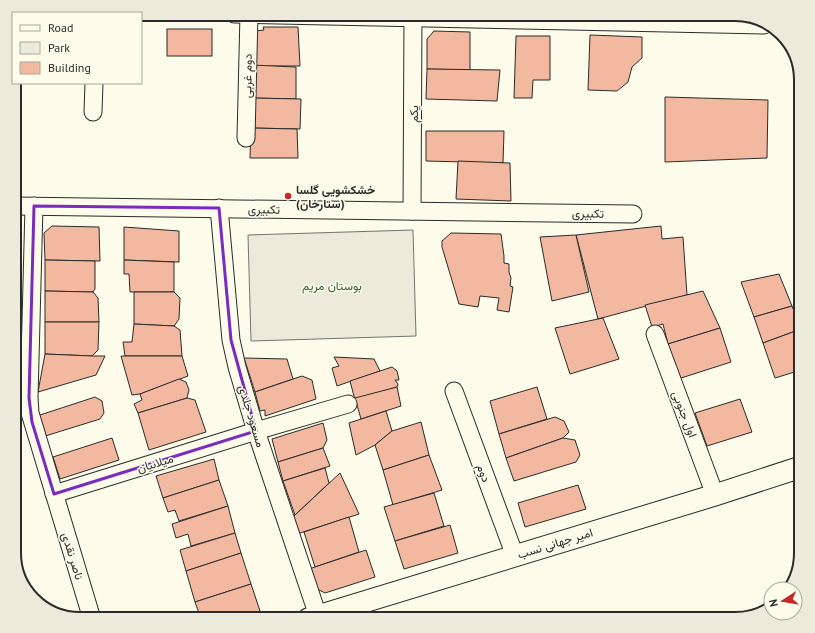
<svg xmlns="http://www.w3.org/2000/svg" width="815" height="633" viewBox="0 0 815 633" font-family="'PT Sans',Vazirmatn,sans-serif">
<rect width="100%" height="100%" fill="#fdfbea"/>
<!-- green -->
<polygon fill="#ecebdb" stroke="#74746e" points="413,230 416,336 251,341 248,235"/>
<!-- building -->
<g fill="#f2b8a0" stroke="#2b2b2b">
<polygon points="263,27 298,27 300,66 256,66 255,31 264,30"/>
<rect x="167" y="29" width="45" height="27"/>
<polygon points="434,31 470,32 470,70 427,69 427,39"/>
<polygon points="590,35 642,37 642,58 632,67 628,82 617,91 588,90"/>
<polygon points="516,36 550,36 550,80 533,80 532,98 514,98"/>
<polygon points="252,65 296,67 296,99 252,98"/>
<polygon points="427,69 500,70 497,101 426,99"/>
<polygon points="665,97 768,100 767,158 665,162"/>
<polygon points="252,98 301,99 300,129 251,128"/>
<polygon points="251,128 297,129 298,158 250,158"/>
<polygon points="426,131 504,131 503,163 426,161"/>
<polygon points="458,161 510,163 511,201 456,199"/>
<polygon points="52,226 99,227 100,261 45,260 44,233"/>
<polygon points="661,226 662,239 683,237 687,295 598,319 576,235"/>
<polygon points="124,227 179,231 179,262 124,260"/>
<polygon points="451,233 501,234 504,256 504,263 509,264 509,272 511,278 510,286 513,287 509,312 497,310 499,298 480,296 478,307 459,304 442,247 442,241"/>
<polygon points="576,235 589,292 552,301 540,237"/>
<polygon points="45,260 95,261 95,289 93,292 45,291"/>
<polygon points="124,260 174,262 174,292 130,292 129,274 124,274"/>
<polygon points="779,274 792,306 754,317 741,282"/>
<polygon points="45,291 93,292 98,298 99,322 45,322"/>
<polygon points="703,291 720,328 668,344 663,324 652,327 645,305"/>
<polygon points="134,292 174,292 180,298 179,319 174,326 134,324"/>
<polygon points="792,306 801,329 763,343 754,317"/>
<polygon points="603,318 619,359 570,374 555,328"/>
<polygon points="45,322 99,322 98,350 92,356 45,354"/>
<polygon points="134,324 174,326 180,330 182,356 125,356 123,342 132,342"/>
<polygon points="720,328 731,362 678,379 665,346 668,344"/>
<polygon points="801,329 801,370 775,378 763,343"/>
<polygon points="45,354 92,356 105,356 96,375 38,392"/>
<polygon points="121,356 182,356 188,376 140,394 132,395"/>
<polygon points="334,357 374,359 380,371 337,386 332,368 339,366"/>
<polygon points="244,358 287,359 293,379 255,392"/>
<polygon points="392,367 397,371 399,380 395,380 398,384 397,387 355,400 350,381"/>
<polygon points="302,376 312,380 316,399 265,416 265,410 260,411 255,392"/>
<polygon points="179,379 186,382 189,390 187,398 138,413 134,404 142,400 140,394"/>
<polygon points="397,387 401,406 361,419 355,398"/>
<polygon points="537,387 547,419 499,434 490,401"/>
<polygon points="95,397 102,401 104,413 100,419 42,437 37,416"/>
<polygon points="187,398 195,400 206,432 149,450 138,413"/>
<polygon points="740,399 752,432 707,446 695,413"/>
<polygon points="386,411 392,431 375,445 356,455 349,423"/>
<polygon points="555,417 564,421 569,432 563,438 506,458 499,434"/>
<polygon points="421,422 429,455 383,470 375,445 392,431"/>
<polygon points="323,423 327,440 323,448 278,462 272,439"/>
<polygon points="112,438 119,460 60,479 53,457"/>
<polygon points="563,438 575,440 580,455 576,462 514,481 506,458"/>
<polygon points="323,448 330,466 283,481 278,462"/>
<polygon points="429,455 442,490 393,505 383,470"/>
<polygon points="214,459 219,480 163,498 156,476"/>
<polygon points="325,468 329,483 295,515 283,481"/>
<polygon points="340,473 359,514 297,534 293,517"/>
<polygon points="219,480 228,506 179,521 175,510 168,512 163,498"/>
<polygon points="578,485 586,509 525,527 518,503"/>
<polygon points="434,493 444,526 395,541 384,507"/>
<polygon points="228,506 235,533 191,546 188,534 176,538 172,524"/>
<polygon points="349,517 359,552 315,567 304,532"/>
<polygon points="450,525 458,553 404,569 395,541"/>
<polygon points="235,533 241,553 186,571 180,550"/>
<polygon points="366,550 375,577 325,593 317,589 309,569"/>
<polygon points="241,553 251,584 195,602 186,571"/>
<polygon points="251,584 260,611 237,619 201,619 195,602"/>
</g>
<g fill="none" stroke-linecap="round" stroke-linejoin="round">
<defs>
<g id="minor">
<polyline points="234,14 764,25"/>
<polyline points="93,112 94,83"/>
<polyline points="246,138 249,14"/>
<polyline points="14,206 633,214"/>
<polyline points="34,206 29,398 30,413 92,619"/>
<polyline points="219,208 231,340 237,367 256,431 318,616"/>
<polyline points="412,211 413,14"/>
<polyline points="655,334 715,495"/>
<polyline points="454,391 515,556"/>
<polyline points="54,494 256,431 348,404"/>
</g>
<polyline id="tertiary" points="308,619 715,495 801,467"/>
</defs>
<!-- minor casing -->
<use href="#minor" stroke="#2b2b2b" stroke-width="19"/>
<!-- tertiary casing -->
<use href="#tertiary" stroke="#2b2b2b" stroke-width="23"/>
<!-- minor -->
<use href="#minor" stroke="#fdfbea" stroke-width="17"/>
<!-- tertiary -->
<use href="#tertiary" stroke="#fdfbea" stroke-width="21"/>
</g>
<!-- marked area -->
<path fill="none" stroke="#7b2cbf" stroke-width="3" stroke-linejoin="round" d="M34,206l185,2 12,132 25,91 -202,63 -22,-72 -3,-24z"/>
<!-- markers -->
<circle fill="#c62828" stroke="#fdfbea" stroke-width="1.5" cx="288" cy="196" r="4"/>
<g text-anchor="middle" dominant-baseline="central" stroke-width="3" stroke-linejoin="round" paint-order="stroke">
<!-- street labels -->
<g font-size="12" fill="#2b2b2b" stroke="#fdfbea">
<text transform="translate(247 76) rotate(-89)">دوم غربی</text>
<text transform="translate(413 114) rotate(-90)">یکم</text>
<text transform="translate(264 209) rotate(1)">تکبیری</text>
<text transform="translate(588 213) rotate(1)">تکبیری</text>
<text transform="translate(685 414) rotate(69)">اول جنوبی</text>
<text transform="translate(252 416) rotate(73)">مسعود جلدی</text>
<text transform="translate(155 463) rotate(-17)">میلانیان</text>
<text transform="translate(484 473) rotate(69)">دوم</text>
<text transform="translate(555 543) rotate(-17)">امیر جهانی نسب</text>
<text transform="translate(73 556) rotate(73)">ناصر نقدی</text>
</g>
<!-- poi labels -->
<g font-size="12" font-weight="bold" fill="#2b2b2b" stroke="#fdfbea" text-anchor="start">
<text x="296" y="189">خشکشویی گلسا<tspan x="296" dy="14">(ستارخان)</tspan></text>
</g>
<!-- park labels -->
<g font-size="12" fill="#34623c" stroke="#fdfbea">
<text x="332" y="285">بوستان مریم</text>
</g>
</g>
<!-- crop -->
<path d="M0 0H815V633H0ZM80 21H735A59 59 0 0 1 794 80V553A59 59 0 0 1 735 612H80A59 59 0 0 1 21 553V80A59 59 0 0 1 80 21Z" fill="#eceadb" fill-rule="evenodd"/>
<path fill="none" stroke="#2b2b2b" stroke-width="2" d="M80 21H735A59 59 0 0 1 794 80V553A59 59 0 0 1 735 612H80A59 59 0 0 1 21 553V80A59 59 0 0 1 80 21Z"/>
<!-- legend -->
<rect x="12" y="12" width="130" height="72" fill="#fdfbea" stroke="#a9a89e"/>
<rect x="20" y="25" width="20" height="6" fill="#fdfbea" stroke="#a9a89e"/>
<text x="48" y="32" font-size="12" fill="#2b2b2b">Road</text>
<rect x="20" y="42" width="20" height="12" fill="#ecebdb" stroke="#a9a89e"/>
<text x="48" y="52" font-size="12" fill="#2b2b2b">Park</text>
<rect x="20" y="62" width="20" height="12" fill="#f2b8a0" stroke="#a9a89e"/>
<text x="48" y="72" font-size="12" fill="#2b2b2b">Building</text>
<!-- north arrow -->
<g transform="translate(783 601) rotate(258)"><circle r="19" fill="#fdfbea" stroke="#a9a89e"/>
<path d="M0-3L7 15L0 10L-7 15Z" fill="#c62828"/>
<text y="-6" font-size="11" font-weight="bold" text-anchor="middle" fill="#2b2b2b">N</text>
</g>
</svg>
